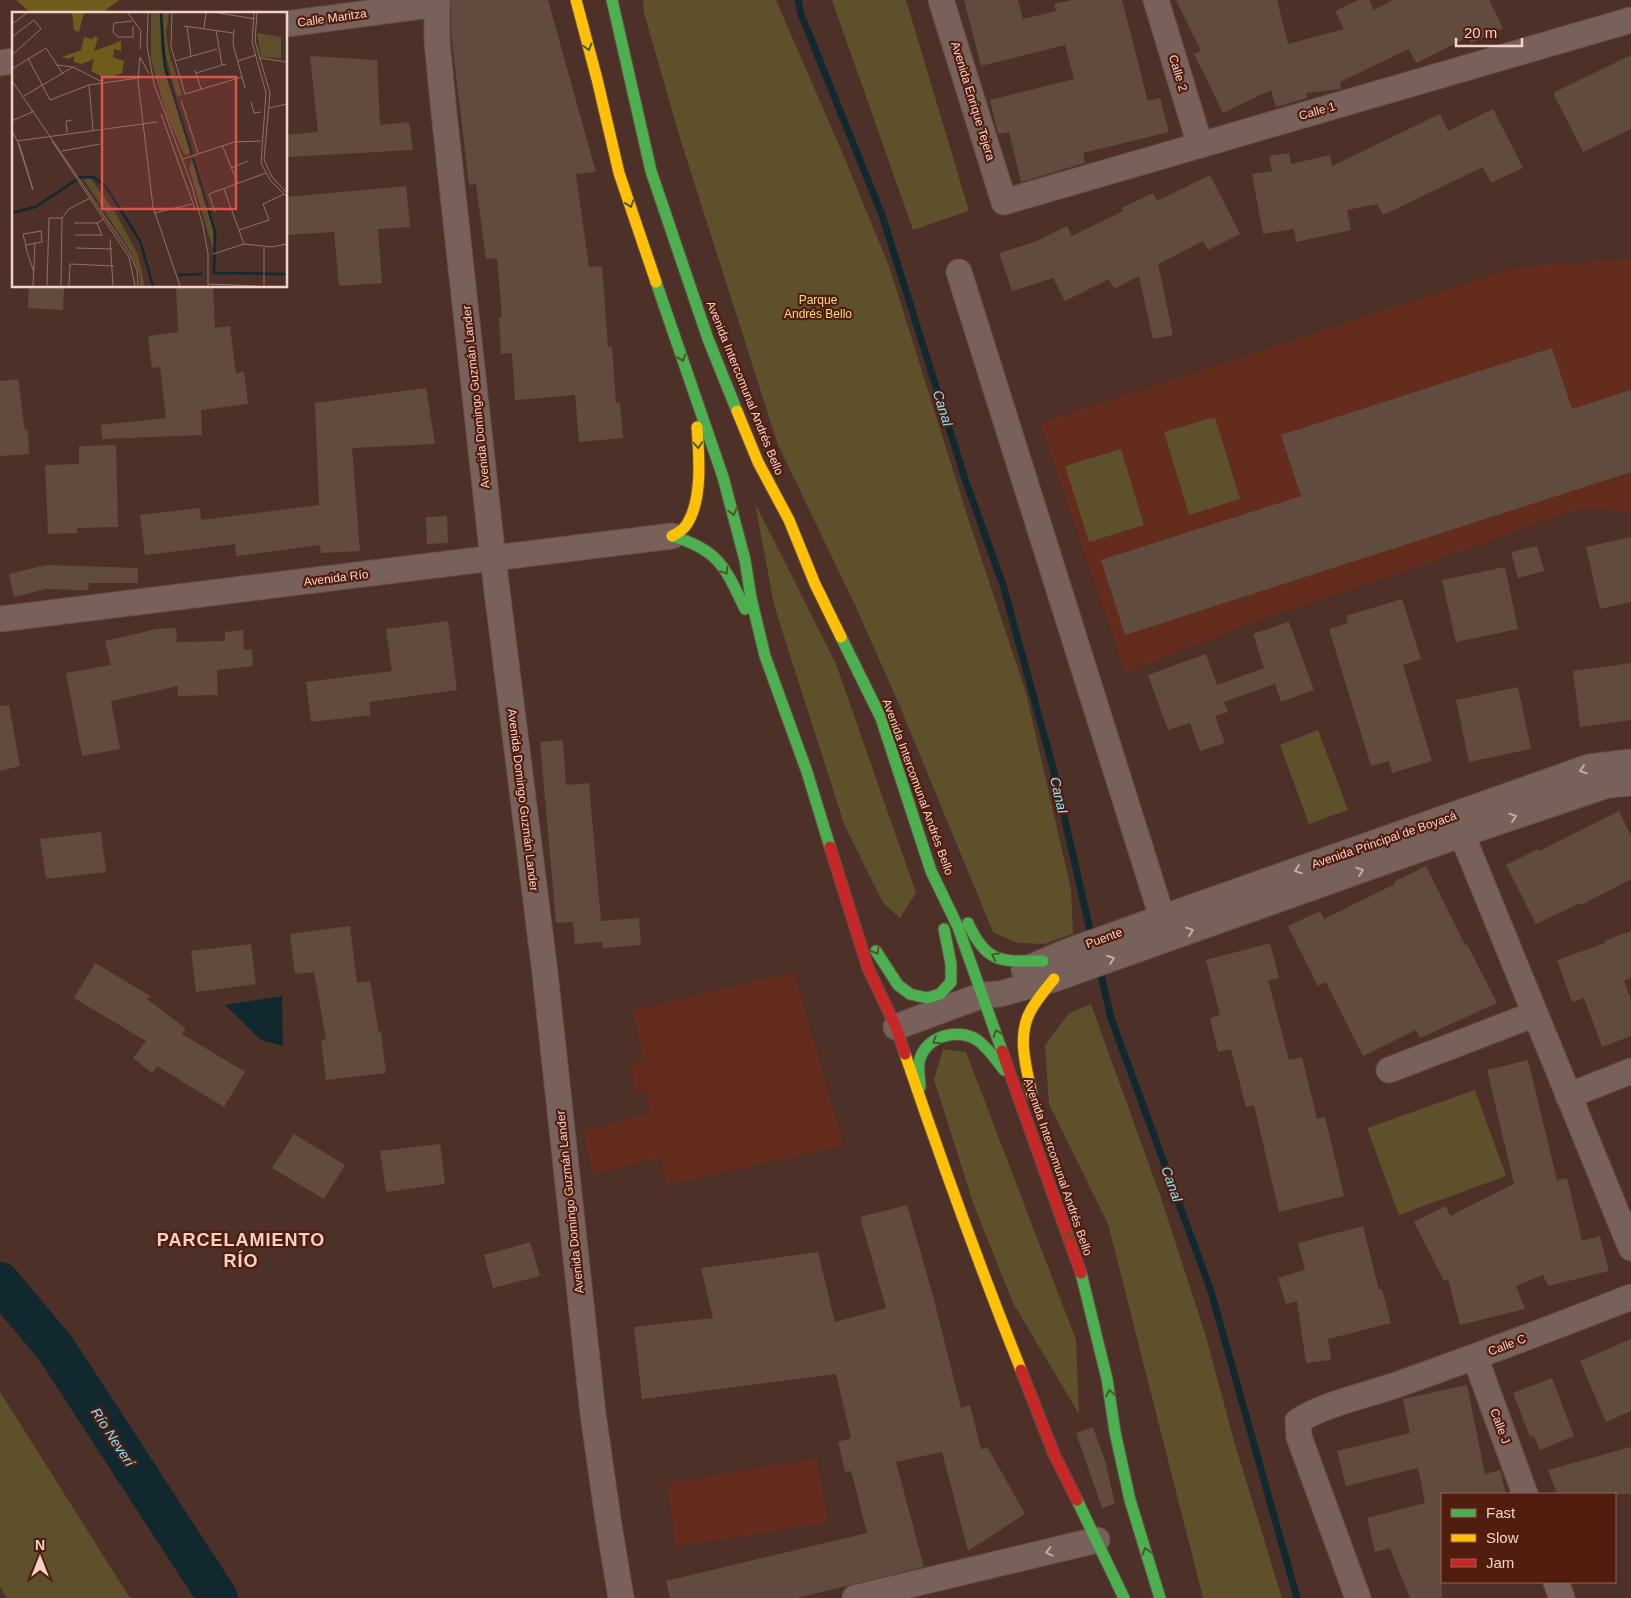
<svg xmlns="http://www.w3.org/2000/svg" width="1631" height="1598" viewBox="0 0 1631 1598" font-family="Arial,sans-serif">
<rect width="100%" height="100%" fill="#4d3027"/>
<!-- built -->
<g fill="#632c1c">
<polygon points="1631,258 1631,512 1581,508 1406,571 1248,624 1125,673 1040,423 1512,268"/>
<polygon points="794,972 844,1146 666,1185 662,1157 593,1175 583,1131 650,1113 645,1090 635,1093 631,1064 643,1061 633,1010"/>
<polygon points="817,1458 828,1522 676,1547 666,1483"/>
</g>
<!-- green -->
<g fill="#5d502a">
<polygon points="643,0 776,0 842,152 889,266 967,515 1026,693 1071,889 1073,934 1044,944 1017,943 993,932 898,702 855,605 778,445 679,135 644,13"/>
<polygon points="832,0 906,0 969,211 913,230"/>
<polygon points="1215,417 1240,499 1189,515 1164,432"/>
<polygon points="1121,449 1144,525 1089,542 1065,466"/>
<polygon points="755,503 836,664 916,893 900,918 883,903 844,824 774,605"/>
<polygon points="1318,730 1348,810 1309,824 1280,745"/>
<polygon points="1091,1004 1160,1195 1205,1333 1234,1441 1282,1598 1203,1598 1108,1224 1049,1104 1045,1045 1069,1013"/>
<polygon points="943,1049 966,1052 1076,1340 1079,1414 1013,1303 973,1203 934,1079"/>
<polygon points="1475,1090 1506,1176 1399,1215 1367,1128"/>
<polygon points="0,1392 130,1598 7,1598 0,1587"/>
</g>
<!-- forest -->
<polygon fill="#6d5c1c" points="16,0 119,0 101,14 36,14 30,12"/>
<!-- water -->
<polygon fill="#11292e" points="282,996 283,1046 261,1040 225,1005"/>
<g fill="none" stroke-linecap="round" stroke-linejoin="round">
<!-- stream -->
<g stroke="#11292e" stroke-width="7">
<polyline points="798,0 801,14 882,215 966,482 1003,585 1054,772 1092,939"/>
<polyline points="1099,967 1111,1018 1211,1291 1297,1598"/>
</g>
<!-- river -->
<polyline stroke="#11292e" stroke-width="40" points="0,1282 56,1349 218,1598"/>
</g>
<!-- building -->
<g fill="#614b3f">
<polygon points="451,0 548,0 596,172 576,174 589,267 602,266 608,347 612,347 616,403 620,403 623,438 579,442 575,395 515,400 512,353 501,354 499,318 502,318 497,258 486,259 476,184 469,185 451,33"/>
<polygon points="964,0 1018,0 1023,19 1056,11 1054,4 1072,0 1122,0 1148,101 1160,98 1169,132 1083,153 1085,163 1021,182 1009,132 998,134 990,100 1074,79 1065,45 981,66"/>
<polygon points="1176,0 1277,0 1288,44 1344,29 1335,11 1358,0 1369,0 1374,10 1393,0 1489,0 1503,28 1471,43 1468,37 1416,63 1409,49 1340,82 1341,89 1306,93 1307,98 1276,107 1271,90 1223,113 1194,54 1201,51"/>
<polygon points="1631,55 1631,129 1583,152 1553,93"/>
<polygon points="310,56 377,60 380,125 409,122 413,150 286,157 286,135 318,132"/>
<polygon points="1493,109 1523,168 1491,183 1483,167 1383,215 1377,204 1347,210 1351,230 1296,242 1294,229 1263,234 1252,174 1272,171 1269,156 1289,153 1291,164 1330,155 1332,166 1440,114 1448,131"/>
<polygon points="1210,175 1240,234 1208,250 1203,241 1158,264 1173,335 1153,339 1139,276 1114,289 1109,279 1065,301 1053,278 1012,291 999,253 1035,242 1067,226 1072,236 1123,211 1121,208 1153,193 1157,201"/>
<polygon points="406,186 410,227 378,229 382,283 339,286 334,232 286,235 286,197"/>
<polygon points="29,286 64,287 63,310 28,308"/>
<polygon points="176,286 213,286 215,328 230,326 236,373 244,372 248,404 201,410 202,435 102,439 101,425 166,418 160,367 152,368 148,336 178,332"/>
<polygon points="1552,348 1572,409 1631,390 1631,472 1125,635 1101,560 1301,496 1281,435"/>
<polygon points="18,379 25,431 28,430 29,454 0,456 0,381"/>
<polygon points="426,388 435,444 352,448 360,551 321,553 320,545 236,556 235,544 145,555 140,515 200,508 201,520 319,505 315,403"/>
<polygon points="116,445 118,527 77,528 77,533 48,534 45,465 79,464 79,446"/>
<polygon points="447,516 448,543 427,544 426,517"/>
<polygon points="1631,537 1631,602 1600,609 1586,547"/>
<polygon points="1537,546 1544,571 1518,578 1511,552"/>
<polygon points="46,565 138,568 138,583 89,583 88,590 46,589 14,597 9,574"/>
<polygon points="1505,567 1518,629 1456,642 1442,580"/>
<polygon points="1402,599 1421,659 1403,665 1432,761 1392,773 1389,761 1371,766 1329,629 1348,623 1346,616"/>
<polygon points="448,621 457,690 369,702 371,715 311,722 306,682 392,671 386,629"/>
<polygon points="1289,622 1314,690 1281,702 1275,684 1224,702 1228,712 1215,716 1225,743 1200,751 1190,723 1168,730 1148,675 1206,654 1217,685 1264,668 1253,634"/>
<polygon points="176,628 177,642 225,641 225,632 243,630 244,650 252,649 253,666 217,670 218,695 178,696 178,686 111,701 120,749 82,756 66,673 111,665 105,641 157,629"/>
<polygon points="1631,663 1631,720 1580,727 1573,671"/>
<polygon points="1518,687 1531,749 1469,762 1456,700"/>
<polygon points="9,705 20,766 0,771 0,706"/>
<polygon points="563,740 566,785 589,783 601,921 639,918 641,945 603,948 602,942 575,944 573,922 556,923 540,742"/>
<polygon points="1619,811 1631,836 1631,879 1581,905 1580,903 1536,924 1506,865 1538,849 1539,851"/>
<polygon points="101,832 106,872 46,879 40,839"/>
<polygon points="1426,866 1465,945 1467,944 1497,1003 1420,1038 1416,1030 1363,1056 1326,982 1318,986 1288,926 1320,911 1324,919 1395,884 1394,882"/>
<polygon points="350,926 357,983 370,981 379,1033 381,1032 386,1073 326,1080 321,1040 326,1039 314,972 295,974 290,934"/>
<polygon points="1631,931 1631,978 1624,981 1631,1000 1631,1036 1602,1047 1584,998 1572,1002 1557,960 1605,943 1604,941"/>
<polygon points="1270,943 1279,978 1268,980 1289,1060 1302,1057 1317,1119 1325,1117 1344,1196 1279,1212 1254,1105 1246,1107 1231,1049 1218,1052 1210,1018 1220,1015 1206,960"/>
<polygon points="251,944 256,984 196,992 191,951"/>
<polygon points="95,963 152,997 146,998 186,1029 182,1034 245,1072 224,1107 157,1066 152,1073 133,1058 146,1041 74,998"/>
<polygon points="1528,1060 1557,1180 1567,1178 1582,1241 1600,1236 1609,1271 1548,1286 1543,1275 1516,1286 1525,1309 1460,1325 1448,1279 1444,1281 1414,1222 1446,1206 1450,1216 1514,1184 1487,1070"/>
<polygon points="294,1134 345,1165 324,1199 272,1168"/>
<polygon points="440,1144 445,1184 386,1192 380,1151"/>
<polygon points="907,1205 933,1296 961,1408 970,1405 981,1449 988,1448 1025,1514 968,1551 942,1452 896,1462 924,1567 797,1598 670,1598 666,1581 867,1533 851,1471 845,1472 838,1442 851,1438 836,1374 642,1399 634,1327 713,1318 701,1268 818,1252 835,1322 886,1308 860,1217"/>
<polygon points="1363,1226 1379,1290 1382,1289 1391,1323 1328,1339 1331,1360 1306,1363 1297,1301 1286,1304 1278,1278 1305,1270 1298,1243"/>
<polygon points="530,1242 540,1276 493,1288 484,1255"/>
<polygon points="1631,1339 1631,1411 1606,1422 1580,1361"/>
<polygon points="1552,1378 1574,1436 1540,1450 1534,1436 1530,1437 1513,1393"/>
<polygon points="1467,1385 1485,1474 1500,1470 1506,1494 1442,1494 1442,1598 1410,1598 1390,1548 1375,1552 1367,1518 1425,1503 1418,1468 1346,1486 1337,1451 1410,1433 1403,1399"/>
<polygon points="1093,1427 1106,1464 1115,1504 1102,1508 1076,1433"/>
<polygon points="1631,1447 1631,1494 1557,1494 1548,1470"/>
</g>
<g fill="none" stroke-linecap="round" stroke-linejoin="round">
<defs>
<g id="street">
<polyline points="437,0 437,41 444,113 493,559 545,973 593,1414 608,1519 621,1598"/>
<polyline points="941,0 1004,202 1631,20"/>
<polyline points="1156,0 1200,145"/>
<polyline points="286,24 437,4"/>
<polyline points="0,63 14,61"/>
<polyline points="959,272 1162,917"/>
<polyline points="0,619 672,536"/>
<polyline points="1456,820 1631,1248"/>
<polyline points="1024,970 1069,951 1139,926 1589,767 1631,762"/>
<polyline points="896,1027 983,995 1000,994 1054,979 1468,832 1608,785 1631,783"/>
<polyline points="1389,1070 1535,1014"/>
<polyline points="1568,1096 1631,1071"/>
<polyline points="1475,1357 1525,1494"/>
<polyline points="1556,1582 1562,1598"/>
<polyline points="855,1598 1097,1540"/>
<path d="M1358,1598l-59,-161 -1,-16c28,-18 71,-26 104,-38 76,-27 153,-56 229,-86"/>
</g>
<g id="fast">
<polyline points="612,0 651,171 708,339 737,411"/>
<polyline points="656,282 723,477 745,560 751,598 765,656 807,772 830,847"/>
<path d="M672,536c47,14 53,31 73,73"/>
<polyline points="841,637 881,718 931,871 958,927 1002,1051"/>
<path d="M968,923c19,42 34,38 75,38"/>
<polyline points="876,951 898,985 910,994 927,998 940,994 951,982 951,964 944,929"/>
<path d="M920,1087c0,-7 -2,-16 -1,-24 4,-27 42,-38 62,-20 9,8 16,18 23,27"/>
<polyline points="1081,1273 1107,1379 1115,1432 1130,1500 1160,1598"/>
<polyline points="1077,1500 1124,1598"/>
</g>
<g id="slow">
<polyline points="576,0 597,79 619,173 656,282"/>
<polyline points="737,411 758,462 789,520 815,584 841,637"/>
<path d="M672,536c6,-3 12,-7 15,-12 16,-25 12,-69 10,-97"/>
<path d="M905,1054c36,106 74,211 116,316"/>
<path d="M1032,1095c-5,-25 -15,-56 -3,-81 6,-13 16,-24 25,-35"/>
</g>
<g id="jam">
<polyline points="830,847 868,968 896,1027 905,1054"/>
<polyline points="1002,1051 1081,1273"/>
<polyline points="1021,1370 1054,1454 1077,1500"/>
</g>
</defs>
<!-- street casing -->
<use href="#street" stroke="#674d46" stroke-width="27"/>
<!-- fast casing -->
<use href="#fast" stroke="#674d46" stroke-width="13"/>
<!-- slow casing -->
<use href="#slow" stroke="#674d46" stroke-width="13"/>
<!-- jam casing -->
<use href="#jam" stroke="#674d46" stroke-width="13"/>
<!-- street -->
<use href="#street" stroke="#78615b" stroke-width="25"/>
<!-- fast -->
<use href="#fast" stroke="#4caf50" stroke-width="11"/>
<!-- slow -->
<use href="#slow" stroke="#ffc107" stroke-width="11"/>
<!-- jam -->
<use href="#jam" stroke="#c62828" stroke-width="11"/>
</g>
<!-- one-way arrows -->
<defs><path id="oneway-chevron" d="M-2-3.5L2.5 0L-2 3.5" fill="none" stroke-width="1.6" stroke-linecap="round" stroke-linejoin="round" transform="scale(1.25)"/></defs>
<g stroke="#4e5728">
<use href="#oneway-chevron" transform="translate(588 47) rotate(75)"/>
<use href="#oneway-chevron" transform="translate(630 204) rotate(71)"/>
<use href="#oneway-chevron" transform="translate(682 358) rotate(71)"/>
<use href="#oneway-chevron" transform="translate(698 445) rotate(86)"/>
<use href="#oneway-chevron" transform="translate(733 512) rotate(74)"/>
<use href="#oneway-chevron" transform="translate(725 571) rotate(58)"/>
<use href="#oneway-chevron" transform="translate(876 951) rotate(60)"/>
<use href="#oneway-chevron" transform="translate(995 956) rotate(-154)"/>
<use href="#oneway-chevron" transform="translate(997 1033) rotate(-109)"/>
<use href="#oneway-chevron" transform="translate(936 1041) rotate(147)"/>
<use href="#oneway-chevron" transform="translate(1068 1236) rotate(-109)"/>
<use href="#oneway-chevron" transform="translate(1110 1393) rotate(-99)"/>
<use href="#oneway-chevron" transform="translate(1146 1551) rotate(-106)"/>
</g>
<g stroke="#c9aaa2">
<use href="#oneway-chevron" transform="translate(1583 770) rotate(162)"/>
<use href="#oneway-chevron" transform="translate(1513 817) rotate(-19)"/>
<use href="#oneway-chevron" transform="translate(1298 870) rotate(161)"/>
<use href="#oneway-chevron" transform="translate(1360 871) rotate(-19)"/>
<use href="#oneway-chevron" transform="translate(1190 931) rotate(-19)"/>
<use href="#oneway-chevron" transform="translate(1111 959) rotate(-20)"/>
<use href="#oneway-chevron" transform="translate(1049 1552) rotate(167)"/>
</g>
<g text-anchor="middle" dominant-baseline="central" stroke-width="4.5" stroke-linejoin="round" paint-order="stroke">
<!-- street labels -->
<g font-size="12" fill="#f4d2c8" stroke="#501d0e">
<text transform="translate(332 18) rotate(-8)">Calle Maritza</text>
<text transform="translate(1178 73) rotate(73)">Calle 2</text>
<text transform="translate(973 101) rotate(73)">Avenida Enrique Tejera</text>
<text transform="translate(1317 111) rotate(-16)">Calle 1</text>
<text transform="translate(745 388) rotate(68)">Avenida Intercomunal Andrés Bello</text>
<text transform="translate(476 397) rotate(-96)">Avenida Domingo Guzmán Lander</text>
<text transform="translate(336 578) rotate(-7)">Avenida Río</text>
<text transform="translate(918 787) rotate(70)">Avenida Intercomunal Andrés Bello</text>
<text transform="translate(523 800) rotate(83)">Avenida Domingo Guzmán Lander</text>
<text transform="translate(1384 840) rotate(-19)">Avenida Principal de Boyacá</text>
<text transform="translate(1104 938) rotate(-20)">Puente</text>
<text transform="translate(1058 1167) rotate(71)">Avenida Intercomunal Andrés Bello</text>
<text transform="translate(570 1202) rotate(-96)">Avenida Domingo Guzmán Lander</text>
<text transform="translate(1507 1345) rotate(-21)">Calle C</text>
<text transform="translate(1500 1426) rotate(70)">Calle J</text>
</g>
<!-- park labels -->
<g font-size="12" fill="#f4de7c" stroke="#501d0e">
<text x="818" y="300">Parque<tspan x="818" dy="14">Andrés Bello</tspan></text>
</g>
<!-- water labels -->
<g font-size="14" font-style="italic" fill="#82e1fb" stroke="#501d0e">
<text transform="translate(943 408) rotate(73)">Canal</text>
<text transform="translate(1059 795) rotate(77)">Canal</text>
<text transform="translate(1172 1184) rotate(70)">Canal</text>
<text transform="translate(113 1437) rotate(57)">Río Neverí</text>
</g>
<!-- district labels -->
<g font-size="18" font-weight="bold" letter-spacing="1" fill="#f4d2c8" stroke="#501d0e">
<text x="241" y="1240">PARCELAMIENTO<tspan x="241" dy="21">RÍO</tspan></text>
</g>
</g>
<!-- overview -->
<g transform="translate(12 12)">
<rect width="275" height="275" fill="#4d3027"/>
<path d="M148,1l1,37 5,27 21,58 3,16 -2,4 -4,-1 -18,-40 -15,-55v-45zM150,1h7l-3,20 3,20 13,42 -5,1 -14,-50zM245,21l24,4v21l-20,-1zM180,148l21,68 1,25 -25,-85zM78,166l25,34 23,43 7,31h-5l-1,-12 -8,-22 -47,-72z" fill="#5d502a"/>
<path d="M60,1h12l-5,19 -5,-2zM82,24l4,2 -4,13 27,-10v10l-7,-2 -1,8 11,4 -2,12 -16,6 -15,-8 3,-12 -12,5 -8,-2v-6l-6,3 -6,-2 19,-7 3,-13 8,2z" fill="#6d5c1c"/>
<path fill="none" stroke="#11292e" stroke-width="2.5" d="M149,1l4,54 27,87M181,146l22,74 -1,41 73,1M0,201l23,-6 46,-30h13l13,11 33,53 13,45M166,263l24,-1"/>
<path fill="none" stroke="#907167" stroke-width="1" d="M116,1l13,18 -1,18M136,1l-1,33 7,38 37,99 12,43 5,28v32M160,1l-1,34 14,47 57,-17M207,1l36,6M242,1l-2,29 14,51 -5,70 9,17 17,17M245,1l-2,28 15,52 -6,67 8,17 15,16M120,9l-18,2 -1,9 5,5h15v-11M0,12l15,-11M172,14l49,7M175,14l4,31M192,16l2,-15M222,17l-1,15 12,44M204,18l6,35M0,25l22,-17 7,9 -29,26M128,45l-2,24 15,126 27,79M128,45l9,17M16,46l22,42 39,-15 49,-7M248,46l27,4M163,49l42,-12M226,49l18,-6M45,53l16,2 29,15M0,57l34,-21 17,26M183,58l6,19M184,61l30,-9M0,69l117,171 8,18 1,16M77,73l4,45M12,84l49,-29M169,88l17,53M239,90l3,11 7,-1M257,96l18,-4M149,102l34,95M0,109l22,-10M0,119l8,15 13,44 -15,-47M55,121l-1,-12 6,-1M5,129l140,-19M40,129l77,116 6,29M210,133l16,39M50,139l38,-7M171,147l51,-17 27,-1M219,156l17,-7M212,177l20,55M203,200l-6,-18 57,-21M142,201l38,-9M62,211h23l7,-4M227,218l30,-10 -6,-16 21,-10M63,223h27l-5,-12M98,227l3,47M14,233l16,-3 -1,-11 -18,3v1l3,10v3l8,25M252,235v39M64,236l36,1M201,242l31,-10 28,3 15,-3M196,272l48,2M21,274l2,-42M35,274l2,-68h13l7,-9 21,-11M49,274l1,-68M57,274l1,-22 44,2"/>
<path fill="#de5250" fill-opacity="0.15" stroke="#de5250" stroke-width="2.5" d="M90,65h134v132h-134z"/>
<rect width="275" height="275" fill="none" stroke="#f4d2c8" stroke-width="2.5"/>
</g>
<!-- legend -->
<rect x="1441" y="1493" width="175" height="90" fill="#501d0e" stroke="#926558"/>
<rect x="1451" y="1509" width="25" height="8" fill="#4caf50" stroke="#926558"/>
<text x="1486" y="1518" font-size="15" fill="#f4d2c8">Fast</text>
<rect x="1451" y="1534" width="25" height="8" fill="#ffc107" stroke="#926558"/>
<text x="1486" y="1543" font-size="15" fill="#f4d2c8">Slow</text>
<rect x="1451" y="1559" width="25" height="8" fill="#c62828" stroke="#926558"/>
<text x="1486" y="1568" font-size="15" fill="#f4d2c8">Jam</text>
<!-- north arrow -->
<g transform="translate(40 1558)" stroke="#501d0e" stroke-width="4" paint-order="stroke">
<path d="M0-4L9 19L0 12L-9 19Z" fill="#f4d2c8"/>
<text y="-8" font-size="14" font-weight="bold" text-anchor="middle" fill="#f4d2c8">N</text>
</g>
<!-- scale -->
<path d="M1456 38v8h66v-8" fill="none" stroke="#f4d2c8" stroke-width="2.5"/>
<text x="1464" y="38" font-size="15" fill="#f4d2c8" stroke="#501d0e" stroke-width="4" paint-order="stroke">20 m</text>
</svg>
